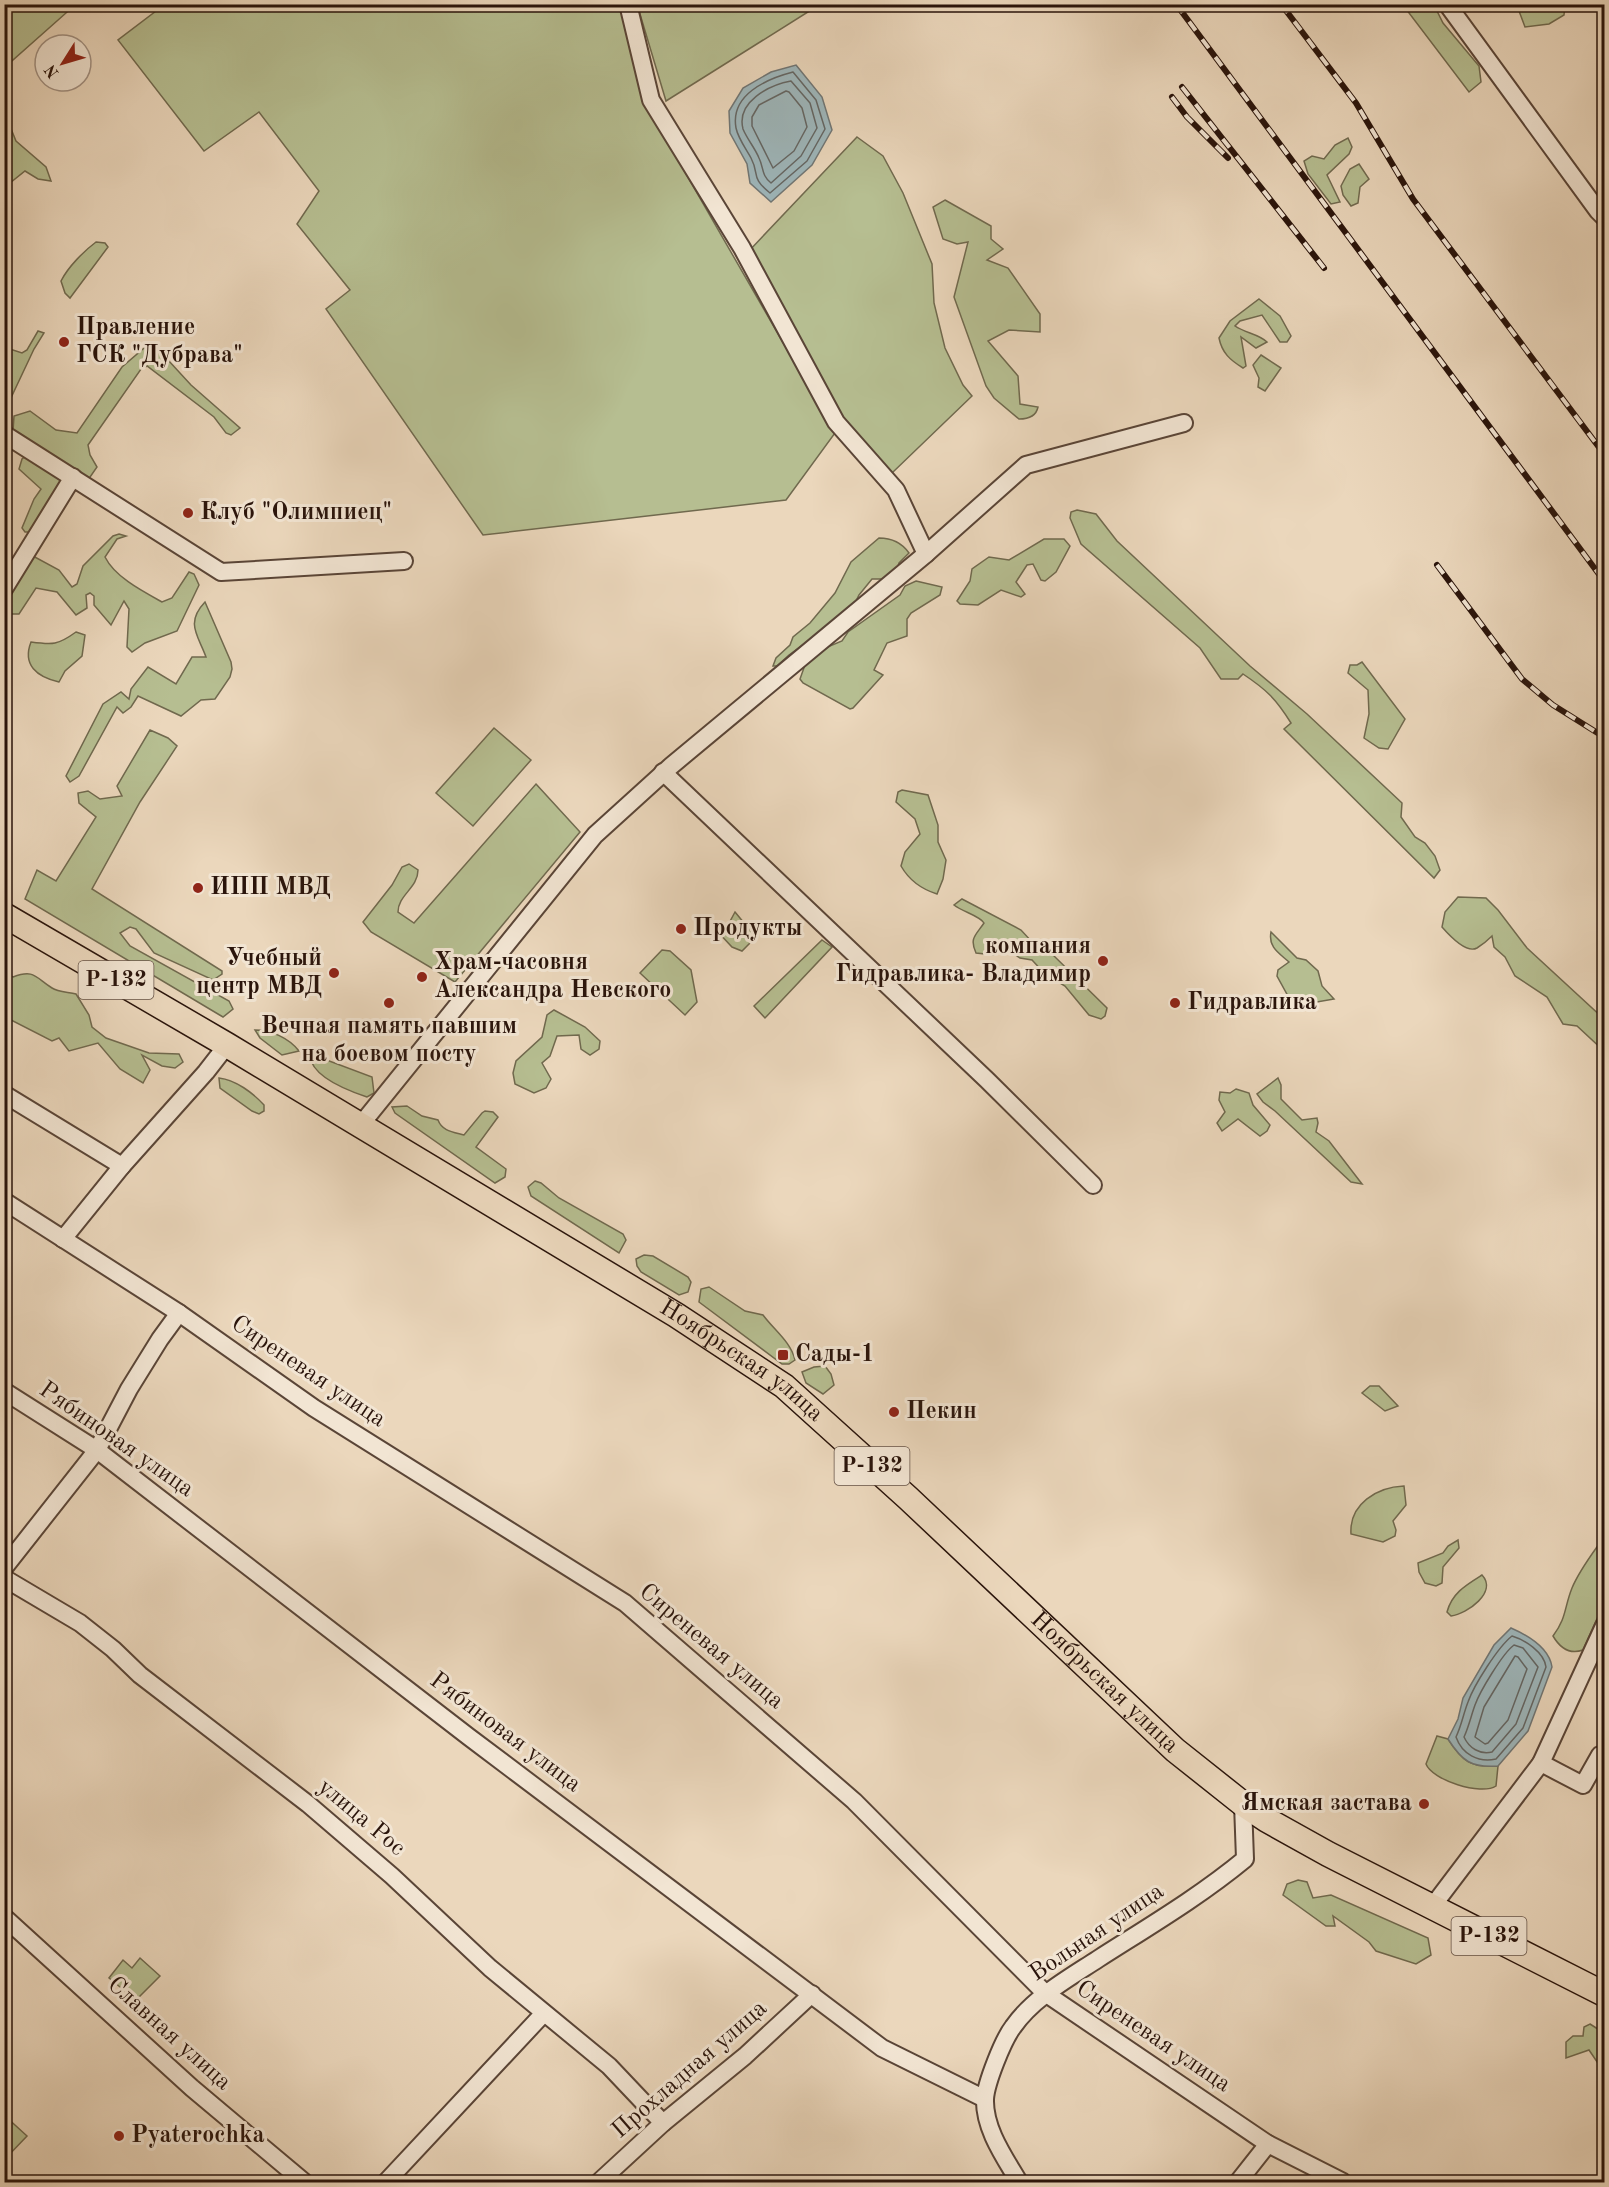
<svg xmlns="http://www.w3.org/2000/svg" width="1609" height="2187" viewBox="0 0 1609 2187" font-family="'Old Standard TT',serif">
<rect width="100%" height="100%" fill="#ebd7bc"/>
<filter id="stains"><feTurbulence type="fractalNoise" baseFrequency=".00333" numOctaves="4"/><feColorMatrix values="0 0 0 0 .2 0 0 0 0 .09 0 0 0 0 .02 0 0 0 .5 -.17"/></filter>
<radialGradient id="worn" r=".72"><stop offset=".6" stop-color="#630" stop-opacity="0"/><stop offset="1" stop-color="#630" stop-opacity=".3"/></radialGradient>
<!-- green -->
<g fill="#b6be91" stroke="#70694e" stroke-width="1.5">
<polygon points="5,4 75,4 75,5 5,67"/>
<polygon points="637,4 819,4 819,5 666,101"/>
<polygon points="164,5 622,5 647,106 835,433 786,500 483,535 326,309 350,290 297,224 319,191 259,112 204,151 118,40"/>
<polygon points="1403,5 1434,5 1443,23 1479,66 1481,82 1469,92"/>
<polygon points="1512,5 1565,5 1564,15 1549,24 1525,27 1519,11"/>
<polygon points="5,119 7,119 16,141 46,167 51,181 38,179 25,171 5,187 5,172 8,163 5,158"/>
<polygon points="857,137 883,156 903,193 932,264 934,303 945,348 963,385 972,396 892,473 836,413 747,253"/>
<polygon points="1348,138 1352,147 1349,154 1327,175 1340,202 1331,204 1308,174 1304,161 1312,156 1324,159 1335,145"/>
<polygon points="1359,164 1369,179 1360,187 1358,203 1351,206 1343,195 1341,186 1350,169"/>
<path d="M945,200l46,26v13l12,10 -16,11 21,8 32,46v18l-31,-2 -21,11 30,35 2,28 18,3c-2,10 -10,12 -19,12l-25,-21 -8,-12 -32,-89 14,-55 -11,2 -14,-5 -10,-32z"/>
<path d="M96,242l9,1 3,4 -38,51 -5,-5 -4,-12c7,-14 23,-30 35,-39z"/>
<path d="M1259,299l21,17 11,20 -4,6h-7l-18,-27 -22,6 -5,5c10,7 24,8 32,16l-11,6 -15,-11 5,29 -3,2c-13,-8 -21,-15 -24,-30l11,-17z"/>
<polygon points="38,331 44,333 34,349 9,402 5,405 5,351 10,349 22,353 27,350"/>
<polygon points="150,343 157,348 191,385 240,428 231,435 226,433 214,417 147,366 141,369 88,445 90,455 97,467 88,480 13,431 14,416 30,411 56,430 77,433 122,367"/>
<polygon points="1261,355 1281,368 1265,391 1258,387 1259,378 1253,365"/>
<polygon points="27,455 64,478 29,532 25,532 22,528 34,499 41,489 19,469 22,459"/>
<path d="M1077,510l19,4 21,27 133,125 57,48 95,89 -1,14 14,20 10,6 10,13 5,14 -6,8 -150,-149 7,-6c-15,-24 -24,-33 -48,-49l-5,5h-17l-21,-31 -119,-104 -11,-26 1,-6z"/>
<path d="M119,534l7,2 -9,3 -12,18c10,20 37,34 57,45l10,-4 17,-26 5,2 5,11 -22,46 -32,12 -13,9 -5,-5 2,-38 -5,-8 -13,24 -17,-20v-9l-4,-3 -4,2 1,13 -11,7 -19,-23 -21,-4 -17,26h-14l-1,-20 29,-38 26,14 13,17 5,-3 6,-18 30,-30z"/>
<path d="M879,538c13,0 23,5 30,15l-10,10 -3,9 -10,7h-14l-13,16 -7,14 -63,46 -12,11h-4l3,-8 14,-13 3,-8 17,-14 25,-30 16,-31z"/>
<polygon points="1044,539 1064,539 1070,546 1056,572 1045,581 1041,580 1033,564 1027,565 1016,582 1025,594 1021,597 1001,590 978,605 960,604 957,601 970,581 972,569 989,557 1009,560"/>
<polygon points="916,581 942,587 940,595 911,613 907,619 907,636 887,643 874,670 883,675 853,708 850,709 803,683 800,679 806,662 818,651 842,641 848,632 900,595 905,586"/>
<path d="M205,602l26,60 1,7 -2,8 -15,22 -14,1 -20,16 -43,-20 -7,11 -8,6 -6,-6 -38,69 -9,6 -4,-6 37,-72 18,-12 8,7 2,-10 17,-22 28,17 16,-27h14c-8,-22 -21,-34 -1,-55z"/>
<path d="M76,632l9,3 -3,21 -17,15 -6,11c-22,-5 -37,-17 -28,-40 22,3 27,3 45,-10z"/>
<polygon points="1362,662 1405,719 1388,749 1379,748 1364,738 1369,714 1368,690 1348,673 1350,665 1357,665"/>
<polygon points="494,728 531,760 473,826 436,793"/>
<polygon points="150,730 168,738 177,746 140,802 92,889 222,971 222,974 213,980 154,953 136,929 130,927 120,933 130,946 229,1001 233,1009 223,1017 25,899 37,870 56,881 96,817 79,803 78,793 88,791 100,799 122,796 117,786"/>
<path d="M536,784l44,48 -125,150 -84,-50 -8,-10 29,-37 10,-18 7,-3 9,6c0,18 -20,25 -20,42l16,11z"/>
<path d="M902,790l26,5 10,30v17l8,18 -3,19 -6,15c-16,-5 -28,-14 -36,-28l4,-14 15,-18 -5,-15 -19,-17 2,-10z"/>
<path d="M1458,897l28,1 12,12 29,38 77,71v32l-27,-25 -14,-2 -16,-27 -32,-21 -10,-19 -11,-10 -2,-11c-4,4 -10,9 -15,12 -11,6 -28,-13 -35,-21l3,-15z"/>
<path d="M962,899l59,31 12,13 17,9 57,56 -2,8 -4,3 -12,-4 -24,-29 -20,-12 -13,-14 -12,-2 -15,-10 -11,7 -18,-2c-7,-15 0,-18 8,-30 -4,-7 -21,-11 -30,-18z"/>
<polygon points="735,912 754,935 753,940 742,951 732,947 717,931 728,925"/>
<path d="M1271,932l26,26 9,2 12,11 4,15 12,13 -23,4 -6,-5 -11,3 -6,-5 -11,-20 1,-6 11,-8c-10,-9 -21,-15 -18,-30z"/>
<polygon points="822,940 832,947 765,1018 754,1006"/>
<polygon points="662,950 670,951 691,970 697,1002 685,1015 640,973"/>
<path d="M4,971l9,6c21,-8 22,0 39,11 6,4 16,4 24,6l13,21 3,12 14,11 43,15 30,1 4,8 -8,6 -13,-2 -20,-11 8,15 -7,13 -23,-14 -22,-26 -29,8 -10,-13 -7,3 -41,-21 -3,-21 -3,-2z"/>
<polygon points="554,1010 585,1027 600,1041 599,1049 590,1055 581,1049 579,1035 557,1036 550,1056 542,1063 551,1079 546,1088 534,1093 515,1084 513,1073 516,1061 542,1037 547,1015"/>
<path d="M255,1030c16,0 34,8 44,21l-17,4 -22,-17z"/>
<path d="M310,1056h6l56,21 2,16 -7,4c-18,-6 -55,-20 -57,-41z"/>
<path d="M219,1078c17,2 34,15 45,27v6l-5,3 -7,-3 -32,-23z"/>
<polygon points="1278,1078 1281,1085 1281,1099 1302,1120 1317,1118 1318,1123 1316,1132 1329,1141 1362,1184 1351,1182 1275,1111 1263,1102 1257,1094"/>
<polygon points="1236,1089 1249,1093 1253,1105 1270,1125 1267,1131 1260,1136 1238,1119 1222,1131 1217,1123 1225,1112 1219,1100 1220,1092 1230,1093"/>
<path d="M407,1106l15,10 16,4c4,11 15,12 26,15l18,-22 3,-2 8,1 5,5 -22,30 30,22 -1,8 -10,6 -100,-70 -3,-6z"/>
<polygon points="535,1181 541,1183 559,1198 623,1234 626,1240 619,1253 531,1196 528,1187"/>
<polygon points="644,1255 653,1256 688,1277 691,1282 688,1292 679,1295 641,1272 637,1266 636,1259"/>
<path d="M709,1287l36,24 18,4c11,15 28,27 32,45l-6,4h-7l-83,-62 2,-13z"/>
<polygon points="825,1366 831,1374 834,1385 823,1394 806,1383 802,1372 814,1367"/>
<polygon points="1370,1386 1379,1386 1398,1406 1385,1411 1362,1393"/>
<path d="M1404,1486l2,19 -13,16 3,9 -1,6 -12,6 -32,-8c-2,-30 26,-47 53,-48z"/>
<path d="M1604,1537v66l-21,47c-14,5 -23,-2 -30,-14 14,-19 11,-28 19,-48 8,-19 21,-35 32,-51z"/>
<polygon points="1458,1540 1459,1548 1443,1567 1442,1583 1436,1586 1425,1583 1419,1572 1418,1563 1443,1553 1448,1546"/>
<path d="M1482,1575c16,17 -15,39 -31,41l-4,-4c5,-19 19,-27 35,-37z"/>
<path d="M1437,1736l11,3c14,22 23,29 50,27l-2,20c-15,10 -64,-6 -70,-22z"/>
<polygon points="1298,1880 1307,1882 1313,1898 1331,1895 1428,1938 1431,1955 1416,1964 1376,1951 1369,1942 1333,1916 1335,1926 1326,1926 1283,1895 1287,1884"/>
<polygon points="140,1958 160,1976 136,2000 109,1978 123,1960 132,1968"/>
<polygon points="1590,2024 1604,2033 1604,2072 1589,2050 1566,2058 1566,2042 1573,2036 1583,2036 1584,2027"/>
<polygon points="4,2115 27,2136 5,2159 4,2159"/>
</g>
<!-- water -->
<g fill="#9eb7bc" stroke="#707675" stroke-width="1.5">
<polygon points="796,65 822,97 832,130 812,165 771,202 750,183 747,164 730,133 729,111 743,88 771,72"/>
<path d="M1511,1628c16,7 38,19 41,39l-24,64 -30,35c-27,2 -36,-5 -50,-27l10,-20 5,-21 31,-53z"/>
</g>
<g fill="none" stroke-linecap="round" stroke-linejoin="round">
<!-- shore -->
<g stroke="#646664" stroke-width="1.5">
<path d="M793,72l23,28 9,29 -18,32 -37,32c-20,-16 -10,-18 -19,-35 -5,-9 -13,-20 -15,-30 -6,-33 30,-49 57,-56z"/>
<path d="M791,81l19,22 7,25 -16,28 -30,27c-10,-8 -7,-15 -12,-25 -4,-10 -12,-19 -16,-29 -7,-27 26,-44 48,-48z"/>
<polygon points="786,91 789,92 802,108 807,127 794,151 773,168 752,126 752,117 759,105"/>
<path d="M1512,1636c13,4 32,16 34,31l-23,61 -27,31c-18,4 -34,-5 -40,-22 6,-13 7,-22 12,-35 6,-17 30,-55 44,-66z"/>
<path d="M1514,1645l9,3 15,19 -22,57 -24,28c-12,3 -23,-4 -28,-15 5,-11 7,-21 11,-32 5,-14 28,-52 39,-60z"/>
<polygon points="1515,1656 1518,1657 1527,1669 1508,1720 1488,1743 1485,1744 1475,1737 1484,1707"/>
</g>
<defs>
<g id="minor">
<polyline points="628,4 651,100 742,248 836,422 896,490 926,554"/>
<polyline points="1447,4 1598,211 1604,217"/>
<polyline points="4,434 221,572 404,561"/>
<polyline points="4,589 73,477"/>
<polyline points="663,772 987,1080 1093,1185"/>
<polyline points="4,1094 122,1166"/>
<polyline points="359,1127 595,835 671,766 926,554 1026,465 1184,423"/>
<polyline points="4,1201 179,1313 314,1408 625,1603 854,1801 1045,1993 1268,2144 1343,2182"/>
<polyline points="63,1239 122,1166 206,1072 227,1045"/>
<polyline points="4,1391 97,1450 469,1737 882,2048 985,2099"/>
<polyline points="4,1568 97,1450 129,1389 160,1339 179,1313"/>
<polyline points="4,1578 80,1623 113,1649 140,1675 308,1804 392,1876 490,1968 609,2066 663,2123"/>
<polyline points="1541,1763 1583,1785 1600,1755 1604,1754"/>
<polyline points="1432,1907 1541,1763 1604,1626"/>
<polyline points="4,1917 192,2088 304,2182"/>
<polyline points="386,2182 544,2013"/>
<polyline points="599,2182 663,2123 745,2056 812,1994"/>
<path d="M1019,2182c-14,-24 -35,-53 -34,-83 1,-16 18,-59 28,-72 20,-29 56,-49 85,-68 50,-32 101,-62 147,-100l-2,-55"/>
<polyline points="1238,2182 1268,2144"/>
</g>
<g id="highway">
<path id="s1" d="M4,915l223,130 449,270 108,71 124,112 267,252 68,54 24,16 61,34 276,140"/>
</g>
</defs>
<!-- minor casing -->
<use href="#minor" stroke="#5a4537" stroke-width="20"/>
<!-- highway casing -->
<use href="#highway" stroke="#2a140b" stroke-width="27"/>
<!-- minor -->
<use href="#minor" stroke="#f2e5d3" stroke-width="16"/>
<!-- highway -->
<use href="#highway" stroke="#ebd7bc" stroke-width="24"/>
<defs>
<g id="rail">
<polyline points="1176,4 1604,581"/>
<polyline points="1281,4 1356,103 1413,199 1604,454"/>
<polyline points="1182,87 1324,268"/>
<polyline points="1172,97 1187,117 1228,158"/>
<polyline points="1437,565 1522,679 1553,705 1604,737"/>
<polyline points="1601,634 1604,639"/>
</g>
</defs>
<!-- rail casing -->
<use href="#rail" stroke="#2a140b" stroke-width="6"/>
<!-- rail -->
<use href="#rail" stroke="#f2e5d3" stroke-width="4" stroke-dasharray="11" stroke-linecap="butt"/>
</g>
<!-- markers -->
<g fill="#8f2418" stroke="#f2e5d3" stroke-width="2">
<circle cx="64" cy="342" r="6"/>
<circle cx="188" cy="513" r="6"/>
<circle cx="198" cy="888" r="6"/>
<circle cx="681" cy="929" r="6"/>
<circle cx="1103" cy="961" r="6"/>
<circle cx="334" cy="973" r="6"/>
<circle cx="422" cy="977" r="6"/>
<circle cx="389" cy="1003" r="6"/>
<circle cx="1175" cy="1003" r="6"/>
<rect x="777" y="1349" width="12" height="12" rx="3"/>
<circle cx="894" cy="1412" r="6"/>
<circle cx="1424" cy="1804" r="6"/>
<circle cx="119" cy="2136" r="6"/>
</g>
<g text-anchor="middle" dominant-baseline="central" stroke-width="6" stroke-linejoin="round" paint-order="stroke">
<!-- shield labels -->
<g fill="#f2e5d3" stroke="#665347" stroke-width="1.5">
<rect x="78.5" y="961" width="75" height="38" rx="4.5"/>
<rect x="834.5" y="1447" width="75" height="38" rx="4.5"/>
<rect x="1451.5" y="1917" width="75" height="38" rx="4.5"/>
</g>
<g font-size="22" font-weight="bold" fill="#2a140b">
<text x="116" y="980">Р-132</text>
<text x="872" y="1466">Р-132</text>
<text x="1489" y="1936">Р-132</text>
</g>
<!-- poi labels -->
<g font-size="24" font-weight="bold" fill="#2a140b" stroke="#f2e5d3" text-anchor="start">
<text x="76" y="328">Правление<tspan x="76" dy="28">ГСК "Дубрава"</tspan></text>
<text x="200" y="513">Клуб "Олимпиец"</text>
<text x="210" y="888">ИПП МВД</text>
<text x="693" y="929">Продукты</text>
<text x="1091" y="947" text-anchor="end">компания<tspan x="1091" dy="28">Гидравлика- Владимир</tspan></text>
<text x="322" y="959" text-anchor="end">Учебный<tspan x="322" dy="28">центр МВД</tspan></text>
<text x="434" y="963">Храм-часовня<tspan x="434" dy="28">Александра Невского</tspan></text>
<text x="1187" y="1003">Гидравлика</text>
<text x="389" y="1027" text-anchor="middle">Вечная память павшим<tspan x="389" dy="28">на боевом посту</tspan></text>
<text x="795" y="1355">Сады-1</text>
<text x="906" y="1412">Пекин</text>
<text x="1412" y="1804" text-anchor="end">Ямская застава</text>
<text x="131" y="2136">Pyaterochka</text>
</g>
<!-- street labels -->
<g font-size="24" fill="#2a140b" stroke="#f2e5d3">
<text stroke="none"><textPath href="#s1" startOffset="862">Ноябрьская улица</textPath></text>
<text transform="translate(308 1372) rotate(34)">Сиреневая улица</text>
<text transform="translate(116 1440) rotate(35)">Рябиновая улица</text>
<text transform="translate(711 1647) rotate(40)">Сиреневая улица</text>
<text stroke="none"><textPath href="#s1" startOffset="1348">Ноябрьская улица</textPath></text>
<text transform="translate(505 1733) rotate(37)">Рябиновая улица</text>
<text transform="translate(361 1818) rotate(40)">улица Рос</text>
<text transform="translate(1097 1933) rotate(-34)">Вольная улица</text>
<text transform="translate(169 2034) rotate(42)">Славная улица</text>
<text transform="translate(1153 2037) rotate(34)">Сиреневая улица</text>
<text transform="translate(690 2070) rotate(-41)">Прохладная улица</text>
</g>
</g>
<!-- margin -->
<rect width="1609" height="2187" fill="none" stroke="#ebd7bc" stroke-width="24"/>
<rect x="6" y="6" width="1597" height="2175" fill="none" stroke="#2a140b" stroke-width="3"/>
<rect x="12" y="12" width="1585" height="2163" fill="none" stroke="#2a140b" stroke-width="1.5"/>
<!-- north arrow -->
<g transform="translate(63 63) rotate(233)"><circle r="28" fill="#f2e5d3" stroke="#a29183" stroke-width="1.5"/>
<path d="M0-4.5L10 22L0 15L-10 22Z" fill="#8f2418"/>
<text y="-9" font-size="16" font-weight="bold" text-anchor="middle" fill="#2a140b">N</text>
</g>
<rect width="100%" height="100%" filter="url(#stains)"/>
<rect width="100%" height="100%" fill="url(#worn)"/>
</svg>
